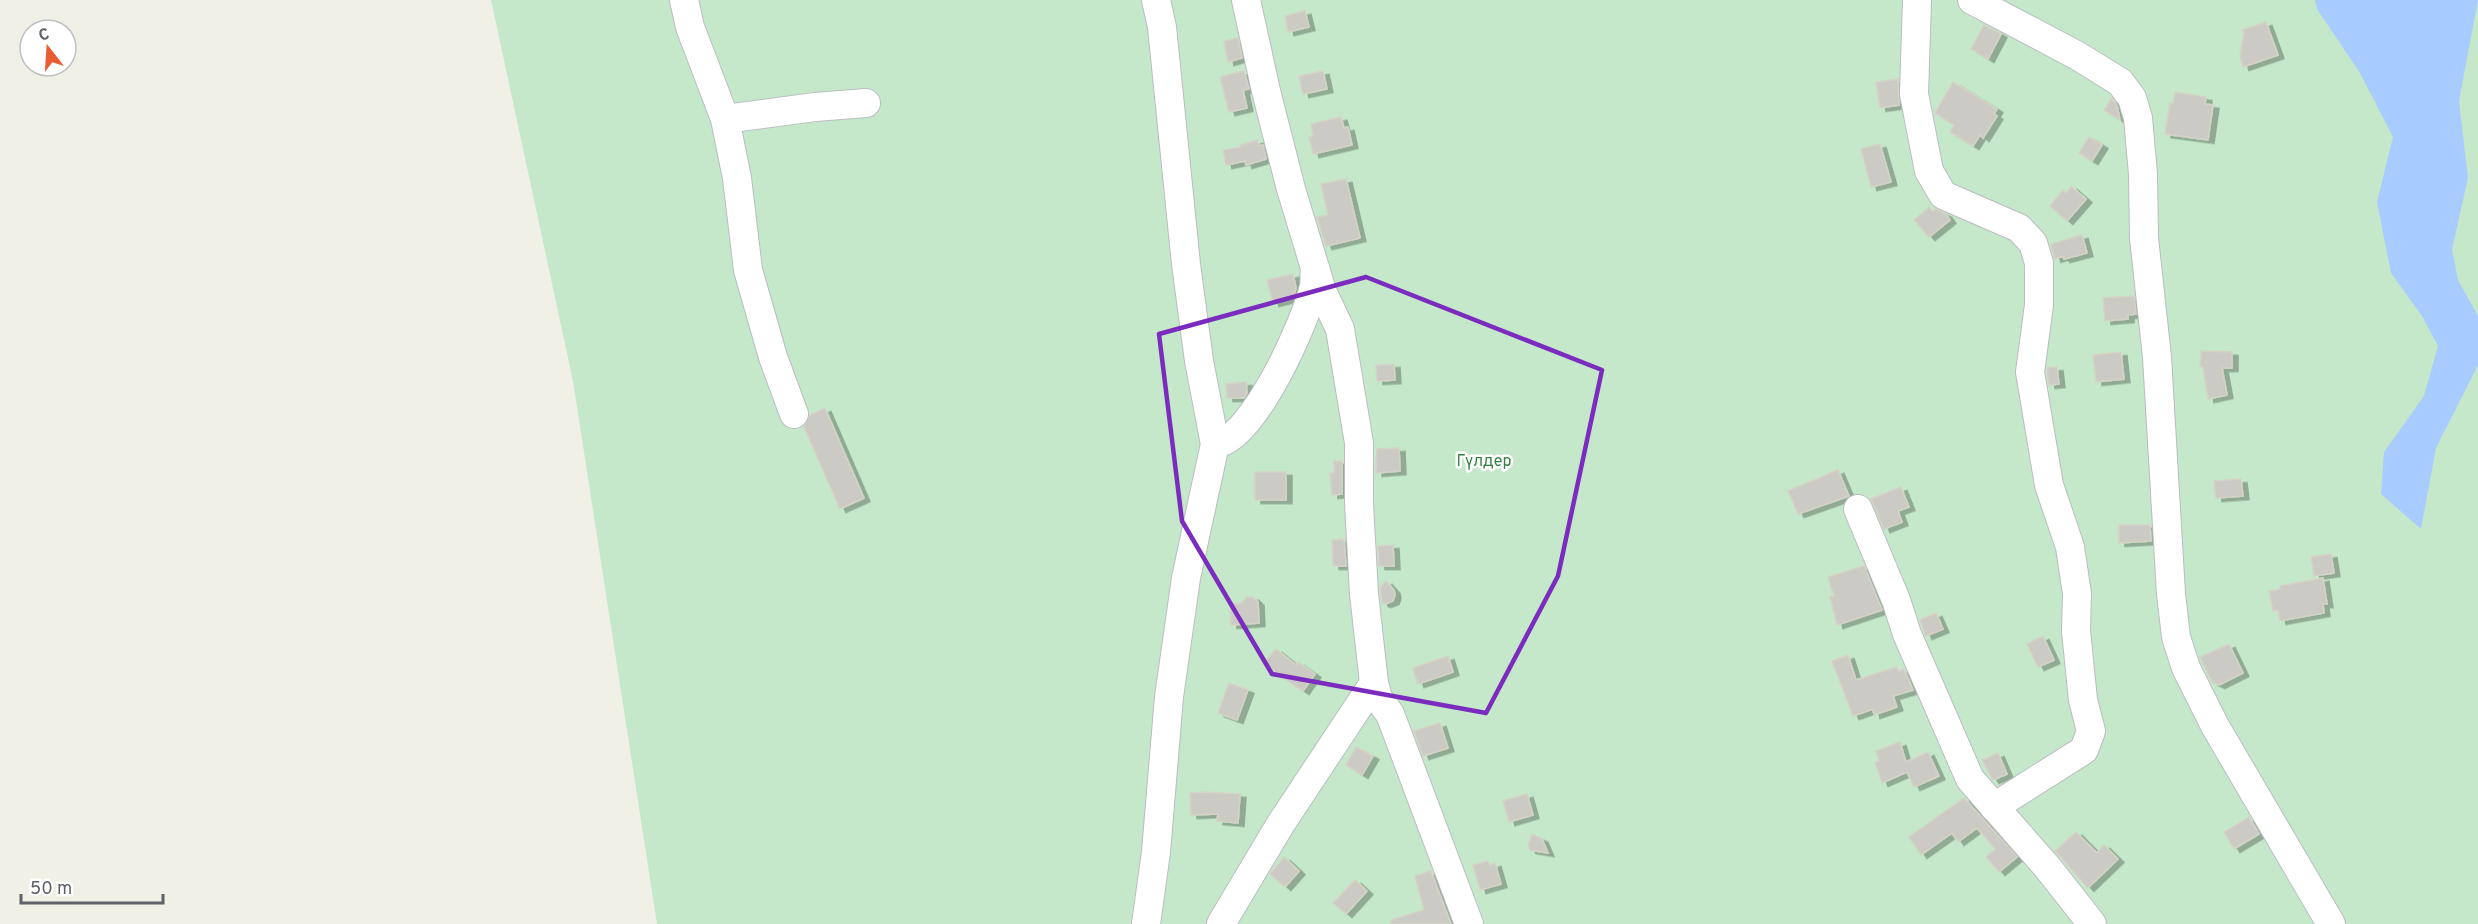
<svg xmlns="http://www.w3.org/2000/svg" width="2478" height="924" viewBox="0 0 2478 924" font-family="Overpass,sans-serif">
<defs>
<filter id="shadow"><feDropShadow dx="6" dy="3.5" stdDeviation="0" flood-color="#0004"/></filter>
</defs>
<rect width="100%" height="100%" fill="#f0f0e7"/>
<!-- green -->
<polygon fill="#c4e8c9" points="491,0 2478,0 2478,924 657,924 573,381"/>
<!-- water -->
<polygon fill="#a8ccff" points="2315,0 2478,0 2459,101 2468,178 2452,249 2458,280 2478,316 2478,365 2436,448 2421,529 2381,494 2384,452 2424,396 2438,346 2422,316 2391,273 2377,202 2393,137 2360,73 2317,9"/>
<!-- building -->
<g fill="#cccac4" stroke="#d5d3c5" stroke-width="1.5" filter="url(#shadow)">
<polygon points="1305,11 1309,27 1288,32 1285,16"/>
<polygon points="2266,22 2278,55 2243,67 2240,56 2244,32 2242,30"/>
<polygon points="1984,25 2001,34 1988,59 1971,49"/>
<polygon points="1238,38 1242,58 1228,62 1224,41"/>
<polygon points="1244,71 1249,89 1243,90 1247,108 1229,112 1220,77"/>
<polygon points="1323,71 1327,89 1303,94 1299,76"/>
<polygon points="1898,79 1899,105 1880,108 1876,82"/>
<polygon points="1953,82 1997,109 1994,114 1997,116 1983,138 1980,135 1973,146 1950,132 1954,125 1935,113"/>
<polygon points="2175,92 2206,97 2205,104 2213,105 2208,140 2165,134 2170,103 2173,104"/>
<polygon points="2112,98 2117,106 2120,120 2104,110"/>
<polygon points="1341,117 1344,128 1348,127 1352,145 1313,154 1309,137 1313,136 1311,124"/>
<polygon points="2089,137 2102,145 2092,161 2079,153"/>
<polygon points="1257,140 1259,146 1263,145 1266,159 1246,165 1245,161 1226,165 1223,150 1241,147 1240,145"/>
<polygon points="1880,144 1891,182 1871,187 1861,149"/>
<polygon points="1346,179 1360,238 1326,246 1317,217 1328,215 1321,184"/>
<polygon points="2071,186 2086,199 2067,221 2050,206 2063,190 2066,193"/>
<polygon points="1929,207 1933,212 1935,209 1946,214 1950,220 1929,237 1914,220"/>
<polygon points="2082,235 2087,253 2064,259 2063,256 2055,259 2051,244"/>
<polygon points="1293,274 1296,288 1293,298 1273,303 1267,280"/>
<polygon points="2134,296 2136,314 2128,315 2128,319 2105,321 2103,298"/>
<polygon points="2201,351 2232,352 2232,368 2222,368 2227,395 2208,399 2203,367 2200,367"/>
<polygon points="2121,352 2124,379 2096,382 2093,355"/>
<polygon points="1394,364 1395,380 1377,381 1376,365"/>
<polygon points="2057,367 2059,384 2049,385 2047,368"/>
<polygon points="1246,382 1247,393 1244,398 1227,398 1226,384"/>
<polygon points="825,408 864,498 840,509 804,427 810,415"/>
<polygon points="1399,448 1400,471 1376,473 1377,449"/>
<polygon points="1334,461 1342,461 1342,494 1332,495 1330,473 1334,473"/>
<polygon points="1838,470 1849,496 1798,514 1788,491"/>
<rect x="1255" y="472" width="31" height="28"/>
<polygon points="2241,479 2243,496 2216,498 2214,481"/>
<polygon points="1901,487 1909,507 1898,511 1902,522 1884,529 1871,499"/>
<polygon points="2119,525 2150,525 2151,541 2119,543"/>
<polygon points="1344,539 1346,566 1333,566 1332,540"/>
<polygon points="1393,545 1394,566 1379,566 1378,546"/>
<polygon points="2331,554 2334,573 2314,576 2311,557"/>
<polygon points="1864,566 1882,610 1837,625 1830,597 1834,596 1828,577"/>
<polygon points="2323,578 2327,604 2323,604 2324,613 2280,621 2278,610 2273,611 2269,591 2280,589 2280,586"/>
<polygon points="1386,581 1394,590 1395,595 1393,601 1385,604 1382,603 1380,588"/>
<polygon points="1247,597 1253,597 1258,602 1259,623 1231,625 1230,604 1242,603"/>
<polygon points="1936,613 1943,629 1926,636 1920,620"/>
<polygon points="2043,636 2054,660 2038,667 2027,644"/>
<polygon points="2229,644 2243,673 2219,685 2212,682 2200,657"/>
<polygon points="1276,649 1296,665 1298,662 1315,674 1303,691 1263,664"/>
<polygon points="1848,655 1856,680 1897,667 1898,671 1904,669 1913,690 1893,696 1897,707 1874,715 1873,709 1853,716 1832,661"/>
<polygon points="1448,656 1453,672 1418,684 1413,668"/>
<polygon points="1229,683 1248,690 1237,720 1218,713"/>
<polygon points="1440,723 1448,748 1423,756 1414,731"/>
<polygon points="1900,742 1906,762 1928,752 1939,776 1914,787 1907,772 1882,783 1875,762 1879,761 1876,751"/>
<polygon points="1356,747 1373,756 1362,775 1346,765"/>
<polygon points="1998,753 2007,774 1993,780 1982,760"/>
<polygon points="1204,792 1240,794 1238,823 1217,821 1218,814 1191,815 1190,793"/>
<polygon points="1527,794 1533,815 1509,822 1503,801"/>
<polygon points="1964,798 2017,857 1999,872 1986,857 1995,849 1977,828 1958,842 1952,833 1921,855 1909,837"/>
<polygon points="2249,817 2259,834 2234,849 2224,832"/>
<polygon points="2076,832 2097,853 2104,845 2118,859 2088,888 2055,851"/>
<polygon points="1532,834 1542,839 1548,853 1530,850 1528,845"/>
<polygon points="1284,857 1299,871 1285,887 1270,874"/>
<polygon points="1488,861 1490,865 1495,863 1501,884 1480,890 1473,865"/>
<polygon points="1431,871 1451,924 1391,924 1391,920 1424,910 1415,876"/>
<polygon points="1355,880 1367,891 1346,914 1333,903"/>
</g>
<g fill="none" stroke-linecap="round" stroke-linejoin="round">
<defs>
<g id="minor">
<polyline points="684,0 690,27 725,119 815,107 866,103"/>
<polyline points="1246,0 1266,91 1291,189 1322,291 1340,329 1359,443 1359,503 1364,594 1374,683 1378,698 1390,714 1469,924"/>
<polyline points="1917,0 1914,94 1929,171 1943,195 2019,228 2033,243 2039,263 2039,305 2030,372 2049,485 2070,547 2077,594 2076,631 2083,700 2091,731 2084,750 1994,807"/>
<polyline points="1972,0 2078,56 2120,82 2132,98 2138,118 2143,174 2144,238 2157,357 2171,594 2176,637 2186,668 2215,726 2331,924"/>
<polyline points="725,119 737,178 748,270 773,357 794,414"/>
<path d="M1215,444c38,-3 91,-123 99,-158 1,-5 0,-12 1,-18"/>
<polyline points="1858,509 1896,600 1907,634 1970,779 2048,868 2092,924"/>
<polyline points="1146,924 1156,852 1169,697 1186,578 1215,444 1199,361 1186,264 1162,27 1156,0"/>
<polyline points="1221,924 1280,825 1374,683"/>
</g>
</defs>
<!-- minor casing -->
<use href="#minor" stroke="#bbbdc2" stroke-width="30"/>
<!-- minor -->
<use href="#minor" stroke="#fff" stroke-width="28"/>
</g>
<!-- marked area -->
<path fill="none" stroke="#7b2cbf" stroke-width="4.5" stroke-linejoin="round" d="M1366,277l236,93 -44,206 -72,137 -214,-39 -90,-153 -23,-187z"/>
<g text-anchor="middle" dominant-baseline="central" stroke-width="5" stroke-linejoin="round" paint-order="stroke">
<!-- park labels -->
<g font-size="16" fill="#348142" stroke="#fff">
<text x="1484" y="462">Гүлдер</text>
</g>
</g>
<!-- north arrow -->
<g transform="translate(48 48) rotate(343)"><circle r="28" fill="#ffffff" stroke="#bfc0c2" stroke-width="1.5"/>
<path d="M0-4.5L10 22L0 15L-10 22Z" fill="#ea5d34"/>
<text y="-9" font-size="16" font-weight="bold" text-anchor="middle" fill="#5e6167">С</text>
</g>
<!-- scale -->
<path d="M21 894v9h142v-9" fill="none" stroke="#5e6167" stroke-width="3"/>
<text x="30" y="894" font-size="18" fill="#5e6167" stroke="#ffffff" stroke-width="4.5" paint-order="stroke">50 m</text>
</svg>
